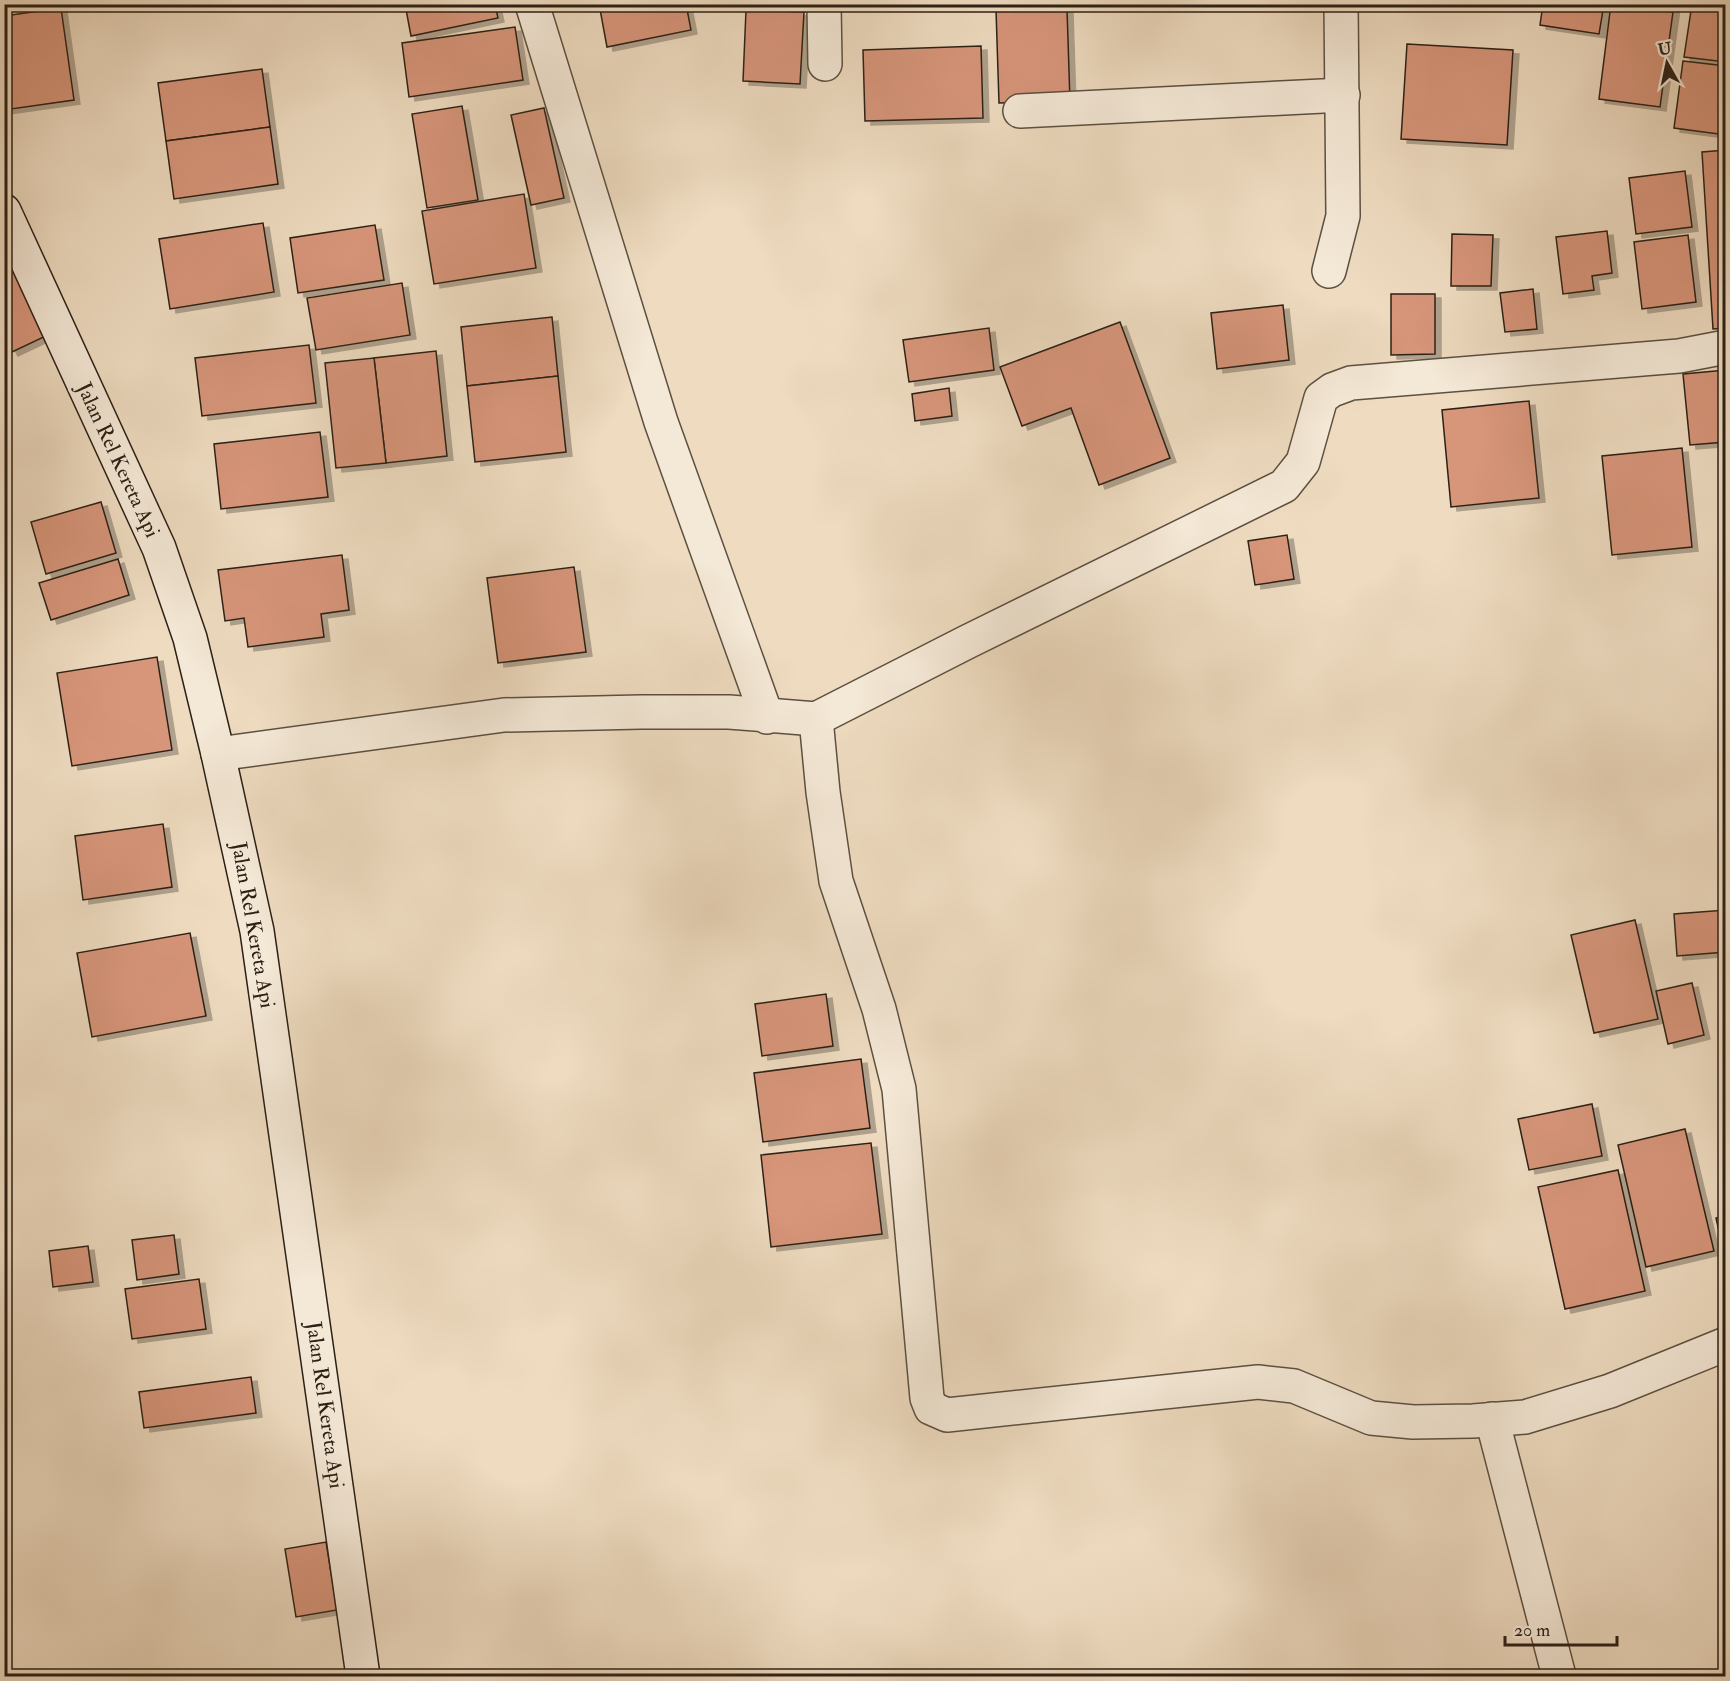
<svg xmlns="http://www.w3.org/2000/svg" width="1730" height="1681" viewBox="0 0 1730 1681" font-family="'IM FELL Double Pica',serif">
<defs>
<filter id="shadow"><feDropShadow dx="6" dy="4" stdDeviation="0" flood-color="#0004"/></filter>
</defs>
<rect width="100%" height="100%" fill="#eedbc0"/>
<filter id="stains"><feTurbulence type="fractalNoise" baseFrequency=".00333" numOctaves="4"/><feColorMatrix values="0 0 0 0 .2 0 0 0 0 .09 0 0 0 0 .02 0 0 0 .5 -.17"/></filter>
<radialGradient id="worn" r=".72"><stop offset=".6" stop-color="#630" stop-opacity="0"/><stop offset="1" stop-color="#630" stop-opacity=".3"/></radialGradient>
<!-- building -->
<g fill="#d7957a" stroke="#2c2116" stroke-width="1.5" filter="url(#shadow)">
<polygon points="405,4 495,4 498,18 411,36"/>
<polygon points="599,4 686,4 691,30 607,47"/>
<polygon points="1543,4 1604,4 1599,34 1540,25"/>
<polygon points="1611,4 1673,12 1660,107 1599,99"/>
<polygon points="1617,4 1674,4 1673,12"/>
<polygon points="1692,4 1726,4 1726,62 1684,57"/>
<polygon points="61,8 74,100 4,110 4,16"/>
<polygon points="1067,9 1070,101 999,103 996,10"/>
<polygon points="746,10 804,12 800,84 743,81"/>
<polygon points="515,27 523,80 409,97 402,43"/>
<polygon points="1407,44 1513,50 1507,145 1401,139"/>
<polygon points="981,46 983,118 865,121 863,50"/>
<polygon points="1683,61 1726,66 1726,135 1674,128"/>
<polygon points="262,69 270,127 166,141 158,83"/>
<polygon points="462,106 478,200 427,208 412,114"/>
<polygon points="544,108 564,198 531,205 511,115"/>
<polygon points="270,127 278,184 174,199 166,141"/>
<polygon points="1726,150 1726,328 1713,329 1702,152"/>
<polygon points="1685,171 1692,227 1636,234 1629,178"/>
<polygon points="524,194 536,268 434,284 422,211"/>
<polygon points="263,223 274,292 170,309 159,239"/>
<polygon points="375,225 384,280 298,293 290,238"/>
<polygon points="1607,231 1612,273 1592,276 1594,290 1563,294 1556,237"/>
<polygon points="1452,234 1493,235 1491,286 1451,286"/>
<polygon points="1688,235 1696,302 1642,309 1634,242"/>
<polygon points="14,261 48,335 12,352 4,337 4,265"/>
<polygon points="402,283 410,335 316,350 307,298"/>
<polygon points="1533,289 1537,329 1505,332 1500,293"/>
<polygon points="1391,294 1435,294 1435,354 1391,355"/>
<polygon points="1283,305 1289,360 1217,369 1211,313"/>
<polygon points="552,317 558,376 467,386 461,327"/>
<polygon points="1120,322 1170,458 1099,485 1071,408 1022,426 1000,367"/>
<polygon points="989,328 994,370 909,382 903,340"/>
<polygon points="309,345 316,403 202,416 195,358"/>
<polygon points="436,351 447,456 386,463 374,358"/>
<polygon points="374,358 386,463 336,468 325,363"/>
<polygon points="1726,370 1726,442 1690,445 1683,374"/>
<polygon points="558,376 566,452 475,462 467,386"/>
<polygon points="949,388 952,416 915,421 912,394"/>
<polygon points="1529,401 1539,498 1451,507 1442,410"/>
<polygon points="320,432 328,497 221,509 214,444"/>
<polygon points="1682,448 1692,547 1612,555 1602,456"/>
<polygon points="101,502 116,553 46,574 31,522"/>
<polygon points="1287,535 1294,579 1255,585 1248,541"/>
<polygon points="342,555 349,610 321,614 324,637 248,647 244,618 225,621 218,570"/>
<polygon points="118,559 129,595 51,620 39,583"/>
<polygon points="574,567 586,652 498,663 487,578"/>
<polygon points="157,657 172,750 72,766 57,673"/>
<polygon points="163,824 172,887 83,900 75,836"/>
<polygon points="1726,910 1726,952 1677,956 1674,914"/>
<polygon points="1635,920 1658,1019 1594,1033 1571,935"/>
<polygon points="190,933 206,1016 92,1037 77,953"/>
<polygon points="1692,983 1704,1035 1668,1044 1656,991"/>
<polygon points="826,994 833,1046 762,1056 755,1004"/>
<polygon points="861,1059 870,1128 763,1142 754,1073"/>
<polygon points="1592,1104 1602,1156 1529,1170 1518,1119"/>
<polygon points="1685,1129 1714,1251 1646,1267 1618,1145"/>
<polygon points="871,1143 882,1234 771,1247 761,1155"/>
<polygon points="1618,1170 1645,1291 1565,1309 1538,1187"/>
<polygon points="1726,1216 1726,1261 1716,1218"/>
<polygon points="174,1235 179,1274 137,1280 132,1240"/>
<polygon points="88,1246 93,1282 53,1287 49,1251"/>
<polygon points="199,1279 206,1329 132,1339 125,1289"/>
<polygon points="251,1377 256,1413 144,1428 139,1392"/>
<polygon points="326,1542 337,1610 296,1617 285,1549"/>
</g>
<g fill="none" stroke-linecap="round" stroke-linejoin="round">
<defs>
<g id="minor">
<polyline points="532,4 661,422 767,717"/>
<polyline points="824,4 825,64"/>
<polyline points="1020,111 1343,95"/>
<polyline points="1329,271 1343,216 1341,4"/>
<polyline points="816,719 823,792 836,881 879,1009 899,1089 927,1398 931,1408 947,1415 1258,1382 1294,1386 1371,1418 1413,1422 1473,1421 1525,1417 1610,1391 1726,1344"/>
<polyline points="218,754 504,715 641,712 729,712 816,719 967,642 1284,486 1303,462 1321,398 1332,390 1351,383 1679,356 1726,347"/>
<polyline points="1492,1419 1559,1676"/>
</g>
<polyline id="secondary" points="4,211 159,548 190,638 218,754 257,931 363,1676"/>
</defs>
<!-- minor casing -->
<use href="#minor" stroke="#5c5040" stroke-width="36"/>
<!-- secondary casing -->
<use href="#secondary" stroke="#2c2116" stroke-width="36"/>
<!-- minor -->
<use href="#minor" stroke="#f4e8d6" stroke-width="33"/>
<!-- secondary -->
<use href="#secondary" stroke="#f4e8d6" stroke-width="33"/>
</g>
<g text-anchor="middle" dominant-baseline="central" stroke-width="6" stroke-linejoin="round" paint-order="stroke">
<!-- street labels -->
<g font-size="21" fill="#2c2116" stroke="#f4e8d6">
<text transform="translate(118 460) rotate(65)">Jalan Rel Kereta Api</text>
<text transform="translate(253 925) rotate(80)">Jalan Rel Kereta Api</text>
<text transform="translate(325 1405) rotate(82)">Jalan Rel Kereta Api</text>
</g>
</g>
<!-- margin -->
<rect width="1730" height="1681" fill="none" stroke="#eedbc0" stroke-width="24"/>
<rect x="6" y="6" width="1718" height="1669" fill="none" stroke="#2c2116" stroke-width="3"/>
<rect x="12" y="12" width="1706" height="1657" fill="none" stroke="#2c2116" stroke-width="1.5"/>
<!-- north arrow -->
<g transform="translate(1667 63) rotate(351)" stroke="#f4e8d6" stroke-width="4.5" paint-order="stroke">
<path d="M0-4.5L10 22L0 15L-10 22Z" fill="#2c2116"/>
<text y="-9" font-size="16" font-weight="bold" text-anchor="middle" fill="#2c2116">U</text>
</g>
<!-- scale -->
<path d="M1505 1636v9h112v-9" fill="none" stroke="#2c2116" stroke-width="3"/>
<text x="1514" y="1636" font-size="18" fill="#2c2116" stroke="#f4e8d6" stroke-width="4.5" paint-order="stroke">20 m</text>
<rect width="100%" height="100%" filter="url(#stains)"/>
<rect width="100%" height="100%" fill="url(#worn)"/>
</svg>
